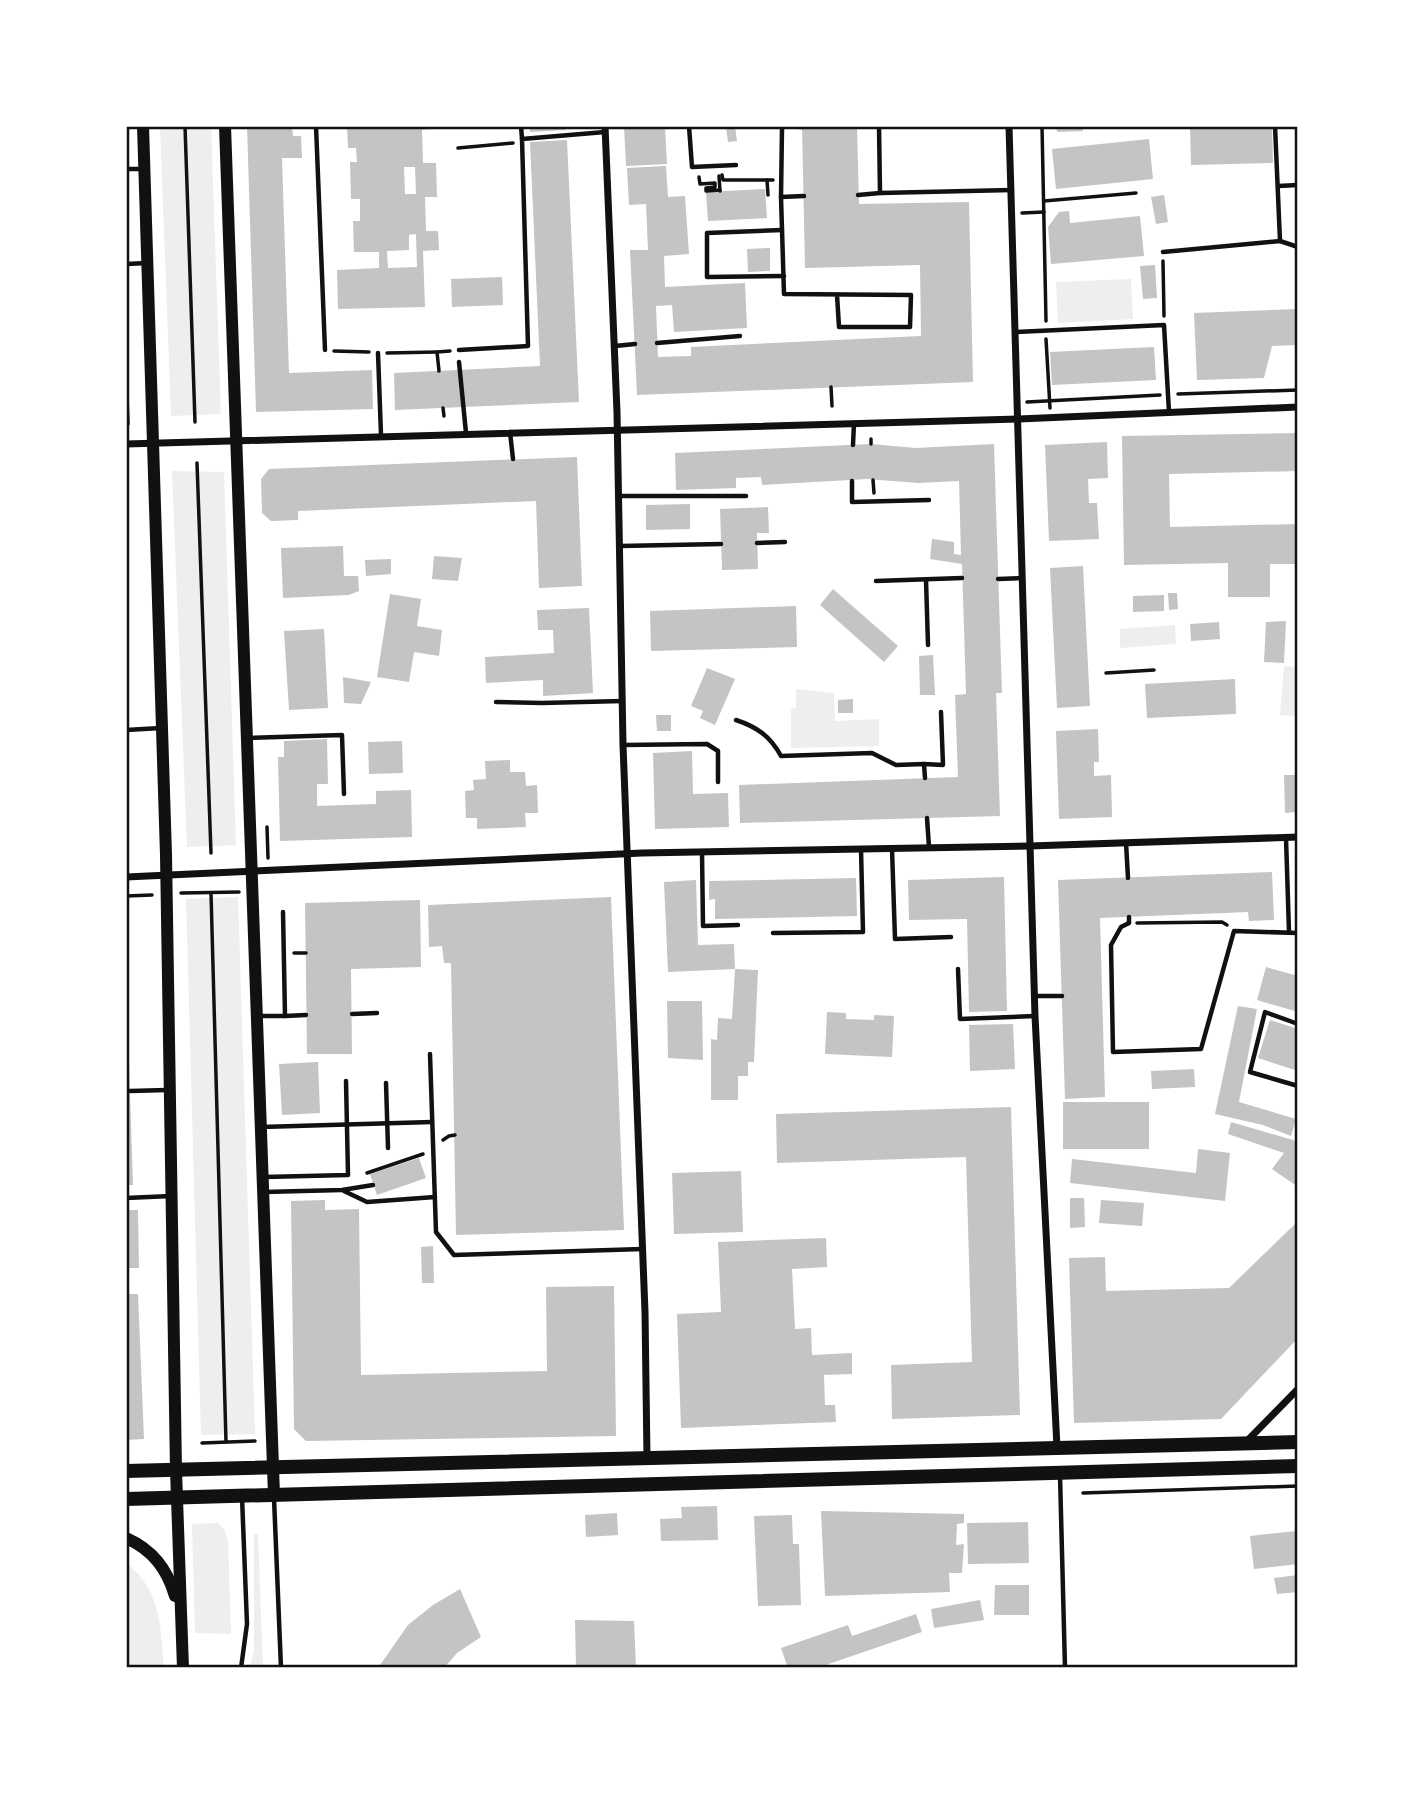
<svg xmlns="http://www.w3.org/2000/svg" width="1424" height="1794" viewBox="0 0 1424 1794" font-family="'Nunito Sans',sans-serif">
<rect width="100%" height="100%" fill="#fff"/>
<!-- green -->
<g fill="#eee">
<polygon points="160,126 211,126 221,414 171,416"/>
<polygon points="1131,279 1133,319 1058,323 1056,282"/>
<polygon points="172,471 224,472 236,845 187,847"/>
<polygon points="1175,625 1176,644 1120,648 1120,629"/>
<polygon points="1284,666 1298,667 1298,716 1280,715"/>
<polygon points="796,689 834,693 835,721 879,719 879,746 791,748 791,709 796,708"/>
<polygon points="238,897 255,1434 201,1435 186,899"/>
<polygon points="218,1523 224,1529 228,1540 231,1634 195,1633 192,1524"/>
<polygon points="254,1534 258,1534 263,1668 249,1668 254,1651"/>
<path d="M126,1563c36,28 34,63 38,105h-36z"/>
</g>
<!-- building -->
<g fill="#c4c4c4" fill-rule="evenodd">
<polygon points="247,126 292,126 293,136 301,136 302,158 282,158 289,373 372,370 373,409 256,412"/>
<path d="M347,126h17l1,3 68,-3v3l-11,1 1,33h13l1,34h-12l1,34h12l1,19 -16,1 2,56 -87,2 -1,-39 42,-2v-16h-25l-1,-31h7v-22h-9l-1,-37h7l-1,-14h-8zM404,167h11l1,27h-11zM416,234l1,33 -29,1 -1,-17 22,-1v-15z"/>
<polygon points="530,126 566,126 566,130 530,132"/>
<polygon points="624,126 665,126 667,164 626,166"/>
<polygon points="730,126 735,126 737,141 728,142 726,127"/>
<polygon points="802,126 857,126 859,204 969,202 973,382 637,395 630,250 648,250 646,204 629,205 627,168 666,166 668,197 685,196 689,254 664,256 665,287 745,283 747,328 674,332 672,305 656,306 658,357 691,356 691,347 921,336 920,265 805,268"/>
<polygon points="1054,126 1083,126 1083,131 1058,132"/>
<polygon points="1190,126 1272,126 1273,163 1191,165"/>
<polygon points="1149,139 1153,179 1056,189 1052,149"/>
<polygon points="567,140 579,402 395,410 394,373 540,366 530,142"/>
<polygon points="765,189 767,218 708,221 706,192"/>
<polygon points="1164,195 1168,222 1156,224 1151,197"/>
<polygon points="1069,211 1070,223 1140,216 1144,256 1051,264 1048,227 1059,212"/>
<polygon points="770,248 770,271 748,272 747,249"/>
<polygon points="1155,265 1157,298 1143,299 1140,266"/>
<polygon points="502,277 503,305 452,307 451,279"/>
<polygon points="1298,309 1298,345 1272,346 1264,378 1197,380 1194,313"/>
<polygon points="1154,347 1156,380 1052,385 1050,352"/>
<polygon points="1298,433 1298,471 1169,474 1170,527 1298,524 1298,564 1270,564 1270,597 1228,597 1228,563 1124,565 1122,436"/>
<polygon points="1107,442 1108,478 1088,479 1089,503 1097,503 1099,539 1049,541 1045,445"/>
<polygon points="871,444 916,448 994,444 1002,693 996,693 1000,816 740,823 739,785 958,777 955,695 966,694 962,564 930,559 932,539 954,542 954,554 961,555 959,481 918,483 867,479 762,485 761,477 736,478 736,488 676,490 675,453"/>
<polygon points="577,457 582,586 539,588 536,501 298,511 298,520 271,521 262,513 261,479 269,469"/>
<polygon points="690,504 690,529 646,530 646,505"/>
<polygon points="768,507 769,533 757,533 758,569 722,570 720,509"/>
<polygon points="343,546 344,576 358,576 359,591 349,595 283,598 281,548"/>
<polygon points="434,556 462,558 458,581 432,579"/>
<polygon points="391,559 391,574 366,576 365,560"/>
<polygon points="1083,566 1090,706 1057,708 1050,568"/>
<polygon points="833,589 898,646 884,662 820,605"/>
<polygon points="1168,593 1177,593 1178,609 1169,610"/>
<polygon points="390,594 421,599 417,626 442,630 439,656 414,652 409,682 377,677"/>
<polygon points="1164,595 1164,611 1133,612 1133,596"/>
<polygon points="796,606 797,647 651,651 650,611"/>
<polygon points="589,608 593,693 543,696 543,680 486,683 485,657 554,653 553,630 538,630 537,610"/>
<polygon points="1286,621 1284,663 1264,662 1266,622"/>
<polygon points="1219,622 1220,639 1191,641 1190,624"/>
<polygon points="324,629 328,708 289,710 284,631"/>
<polygon points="933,655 935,695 920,695 919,656"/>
<polygon points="707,668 735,679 715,725 700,718 703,711 691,706"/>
<polygon points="343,677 371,682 361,704 344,703"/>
<polygon points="1235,679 1236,714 1147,718 1145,684"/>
<polygon points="853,699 853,713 838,713 838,700"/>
<polygon points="656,715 671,715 671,731 657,731"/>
<polygon points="1098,729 1099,762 1094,762 1094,776 1111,775 1112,817 1059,819 1056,731"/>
<polygon points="327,739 328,784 317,784 317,806 376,804 376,791 411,790 412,837 280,841 278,757 284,757 284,741"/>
<polygon points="402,741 403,773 369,774 368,742"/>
<polygon points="692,751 693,794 728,793 729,827 655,829 653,753"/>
<polygon points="510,760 510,772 525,772 526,786 537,785 538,813 525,813 526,827 477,829 477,818 466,818 465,791 474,790 473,780 486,779 485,761"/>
<polygon points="1284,775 1298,775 1298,812 1285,813"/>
<polygon points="1272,872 1274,920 1249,921 1248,912 1100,918 1105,1097 1065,1099 1058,880"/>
<polygon points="1004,877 1007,1011 969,1012 967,919 909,920 908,880"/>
<polygon points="856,878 857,916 715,919 715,899 709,900 709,881"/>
<polygon points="696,880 698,945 734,944 735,969 668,972 664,882"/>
<polygon points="611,897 624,1230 456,1235 451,963 444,963 442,946 429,947 428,905"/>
<polygon points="420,900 421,967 351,969 352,1054 307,1054 305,903"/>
<polygon points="1266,967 1298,976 1298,1012 1257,1000"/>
<polygon points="735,969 758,970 754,1062 748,1062 748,1076 738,1076 738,1100 711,1100 711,1039 717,1040 718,1018 732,1019"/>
<polygon points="667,1001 702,1001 703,1060 668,1058"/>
<polygon points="1238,1006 1257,1009 1239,1102 1296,1119 1291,1136 1263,1125 1215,1114"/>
<polygon points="827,1012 846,1013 846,1019 874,1020 874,1015 894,1016 892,1057 825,1054"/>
<polygon points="1270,1020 1298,1029 1298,1071 1258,1058"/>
<polygon points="1013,1024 1015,1069 970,1071 969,1025"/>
<polygon points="128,1032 133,1185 126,1185 126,1033"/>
<polygon points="318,1062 320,1113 282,1115 279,1064"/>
<polygon points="1194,1069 1195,1087 1152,1089 1151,1071"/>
<rect x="1063" y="1102" width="86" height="47"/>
<polygon points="1011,1107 1020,1415 892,1419 891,1365 972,1362 966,1157 777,1163 776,1114"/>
<polygon points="1231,1122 1293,1140 1298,1144 1298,1187 1272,1169 1284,1153 1228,1134"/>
<polygon points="1198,1149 1230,1153 1225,1201 1070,1183 1072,1159 1196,1173"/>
<polygon points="419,1158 426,1178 377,1195 370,1174"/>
<polygon points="741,1171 743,1232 674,1234 672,1173"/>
<polygon points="1070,1198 1084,1198 1085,1227 1070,1228"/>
<polygon points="325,1200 325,1210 359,1209 361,1375 547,1371 546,1287 614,1286 616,1436 306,1441 294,1429 291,1201"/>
<polygon points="1101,1200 1144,1203 1142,1226 1099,1223"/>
<polygon points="126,1210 138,1210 139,1268 126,1268"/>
<polygon points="1297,1222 1298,1338 1221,1419 1074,1423 1069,1258 1105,1257 1106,1291 1229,1288"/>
<polygon points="826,1238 827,1267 792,1269 795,1329 811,1328 812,1355 852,1353 852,1374 824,1375 825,1405 835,1405 836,1422 681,1428 677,1314 721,1312 718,1242"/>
<polygon points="433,1246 434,1283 422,1283 421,1247"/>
<polygon points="126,1294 138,1294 144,1439 126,1440"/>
<polygon points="717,1506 718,1540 661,1541 660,1519 682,1518 681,1507"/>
<polygon points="821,1511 964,1514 964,1523 957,1524 956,1545 964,1544 962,1573 949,1573 950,1592 825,1596"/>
<polygon points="617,1513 618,1535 586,1537 585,1515"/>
<polygon points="792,1515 793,1544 799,1544 801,1605 758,1606 754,1516"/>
<polygon points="1028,1522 1029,1563 968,1564 967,1523"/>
<polygon points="1296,1531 1298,1564 1254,1569 1250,1536"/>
<polygon points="1298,1575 1298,1592 1277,1594 1274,1578"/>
<polygon points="995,1585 1029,1585 1029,1615 994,1615"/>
<polygon points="460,1589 481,1637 457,1653 444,1668 378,1668 408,1625 433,1605"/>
<polygon points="980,1600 984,1620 934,1628 931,1609"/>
<polygon points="916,1614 922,1632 817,1668 788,1668 781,1648 848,1625 852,1636"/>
<polygon points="575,1620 634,1621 636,1668 576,1668"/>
</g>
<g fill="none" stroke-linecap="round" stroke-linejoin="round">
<!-- path -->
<g stroke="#111" stroke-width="3.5">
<polyline points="185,126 195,422"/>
<polyline points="1042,126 1046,321"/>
<polyline points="458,148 513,143"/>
<polyline points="722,175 723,180 773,180"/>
<polyline points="719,176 720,191"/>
<polyline points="699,177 700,184 715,183 715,187 706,188 706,191 720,190"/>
<polyline points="767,180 768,195"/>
<polyline points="1044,201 1136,193"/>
<polyline points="1022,213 1044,212"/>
<polyline points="1163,261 1164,316"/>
<polyline points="1046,339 1050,408"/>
<polyline points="334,351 369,352"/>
<polyline points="387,353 437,352"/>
<polyline points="126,368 128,424"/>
<polyline points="439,371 437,352 450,351"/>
<polyline points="831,387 832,406"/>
<polyline points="1178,394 1298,390"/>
<polyline points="1027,402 1160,395"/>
<polyline points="443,408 444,416"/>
<polyline points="871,439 871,444"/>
<polyline points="197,463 211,853"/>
<polyline points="873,480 874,493"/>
<polyline points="1106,673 1154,670"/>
<polyline points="267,827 268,858"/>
<polyline points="181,893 239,892"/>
<polyline points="211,893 226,1442"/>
<polyline points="126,896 152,895"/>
<polyline points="1137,923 1222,922 1227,925"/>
<polyline points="294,953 306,953"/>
<polyline points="443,1140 449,1136 455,1135"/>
<polyline points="367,1173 423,1154"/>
<polyline points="202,1443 255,1441"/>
<polyline points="1083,1493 1298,1486"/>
</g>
<!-- service -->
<g stroke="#111" stroke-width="4.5">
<polyline points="316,126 325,350"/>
<polyline points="521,126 522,139"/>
<polyline points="689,126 692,167 736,165"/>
<polyline points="782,126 802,127"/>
<polyline points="879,126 880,193 1012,190"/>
<polyline points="1275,126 1280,241"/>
<polyline points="782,128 781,197 804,196"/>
<polyline points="126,169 144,169"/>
<polyline points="1278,186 1298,185"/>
<polyline points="858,195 880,193"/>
<polyline points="781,197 784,294 911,295 910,327 839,327 837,295"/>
<polyline points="782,230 707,233 707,277 784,276"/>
<polyline points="1163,252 1280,241 1298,247"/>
<polyline points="126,264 147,263"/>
<polyline points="1016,332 1164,325 1169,412"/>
<polyline points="657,343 740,336"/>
<polyline points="615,346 635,344"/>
<polyline points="459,350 528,346 522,139 605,132"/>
<polyline points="378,353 381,435"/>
<polyline points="459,362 466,433"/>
<polyline points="510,432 513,459"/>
<polyline points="853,445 854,423"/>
<polyline points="852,481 852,502 929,500"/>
<polyline points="619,496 746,496"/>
<polyline points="757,543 785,542"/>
<polyline points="620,546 721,544"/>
<polyline points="998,579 1022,578"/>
<polyline points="926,580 928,645"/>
<polyline points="876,581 962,578"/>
<polyline points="496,702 542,703 623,701"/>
<path d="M736,720c21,7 34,16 45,36l91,-3 24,12 28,-1 1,14"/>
<polyline points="126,730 161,728"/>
<polyline points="247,738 342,735 344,794"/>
<polyline points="623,745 707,744 718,751 718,782"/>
<polyline points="924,764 943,765 941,712"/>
<polyline points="927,818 929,847"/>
<polyline points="1286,838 1289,932"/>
<polyline points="1126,843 1128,878"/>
<polyline points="892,849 895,939 951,937"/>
<polyline points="702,852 703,926 738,925"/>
<polyline points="1129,917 1129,923 1121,927 1111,945 1113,1052 1201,1049 1234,931 1298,933"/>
<polyline points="773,933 863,932 861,849"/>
<polyline points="958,969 960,1019 1035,1016"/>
<polyline points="1035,996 1062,996"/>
<polyline points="352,1014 377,1013"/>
<polyline points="257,1016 285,1016 283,912"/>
<polyline points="285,1016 306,1015"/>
<polyline points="1298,1024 1265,1012 1250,1072 1298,1086"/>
<polyline points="430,1054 436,1232 454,1255 642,1249"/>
<polyline points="386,1083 388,1148"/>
<polyline points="130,1091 167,1090"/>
<polyline points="261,1127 432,1122"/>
<polyline points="264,1177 348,1175 346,1081"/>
<polyline points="344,1191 367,1202 435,1197"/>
<polyline points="264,1192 342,1190 373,1185"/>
<polyline points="126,1198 171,1196"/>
<polyline points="1060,1475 1065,1668"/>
<polyline points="274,1498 281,1668"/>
<polyline points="241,1668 247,1624 242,1497"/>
</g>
<!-- minor -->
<g stroke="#111" stroke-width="7">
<polyline points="605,126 617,412 623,745 645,1312 647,1458"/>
<polyline points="1009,126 1035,1016 1057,1447"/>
<polyline points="126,444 1019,419 1298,407"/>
<polyline points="126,877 642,853 1030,846 1298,837"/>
<polyline points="1247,1441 1298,1389"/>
</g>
<!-- secondary -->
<g stroke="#111" stroke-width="12">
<polyline points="143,126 166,855 176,1470 183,1668"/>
<polyline points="225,126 274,1495"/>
<path d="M126,1538c27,12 41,31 49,58"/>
</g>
<!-- primary -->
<g stroke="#111" stroke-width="14">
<polyline points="126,1471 1298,1442"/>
<polyline points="126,1499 1298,1466"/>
</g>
</g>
<!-- border -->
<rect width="1424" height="1794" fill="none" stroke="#ffffff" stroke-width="256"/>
<rect x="128" y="128" width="1168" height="1538" fill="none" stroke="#111" stroke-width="2.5"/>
</svg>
